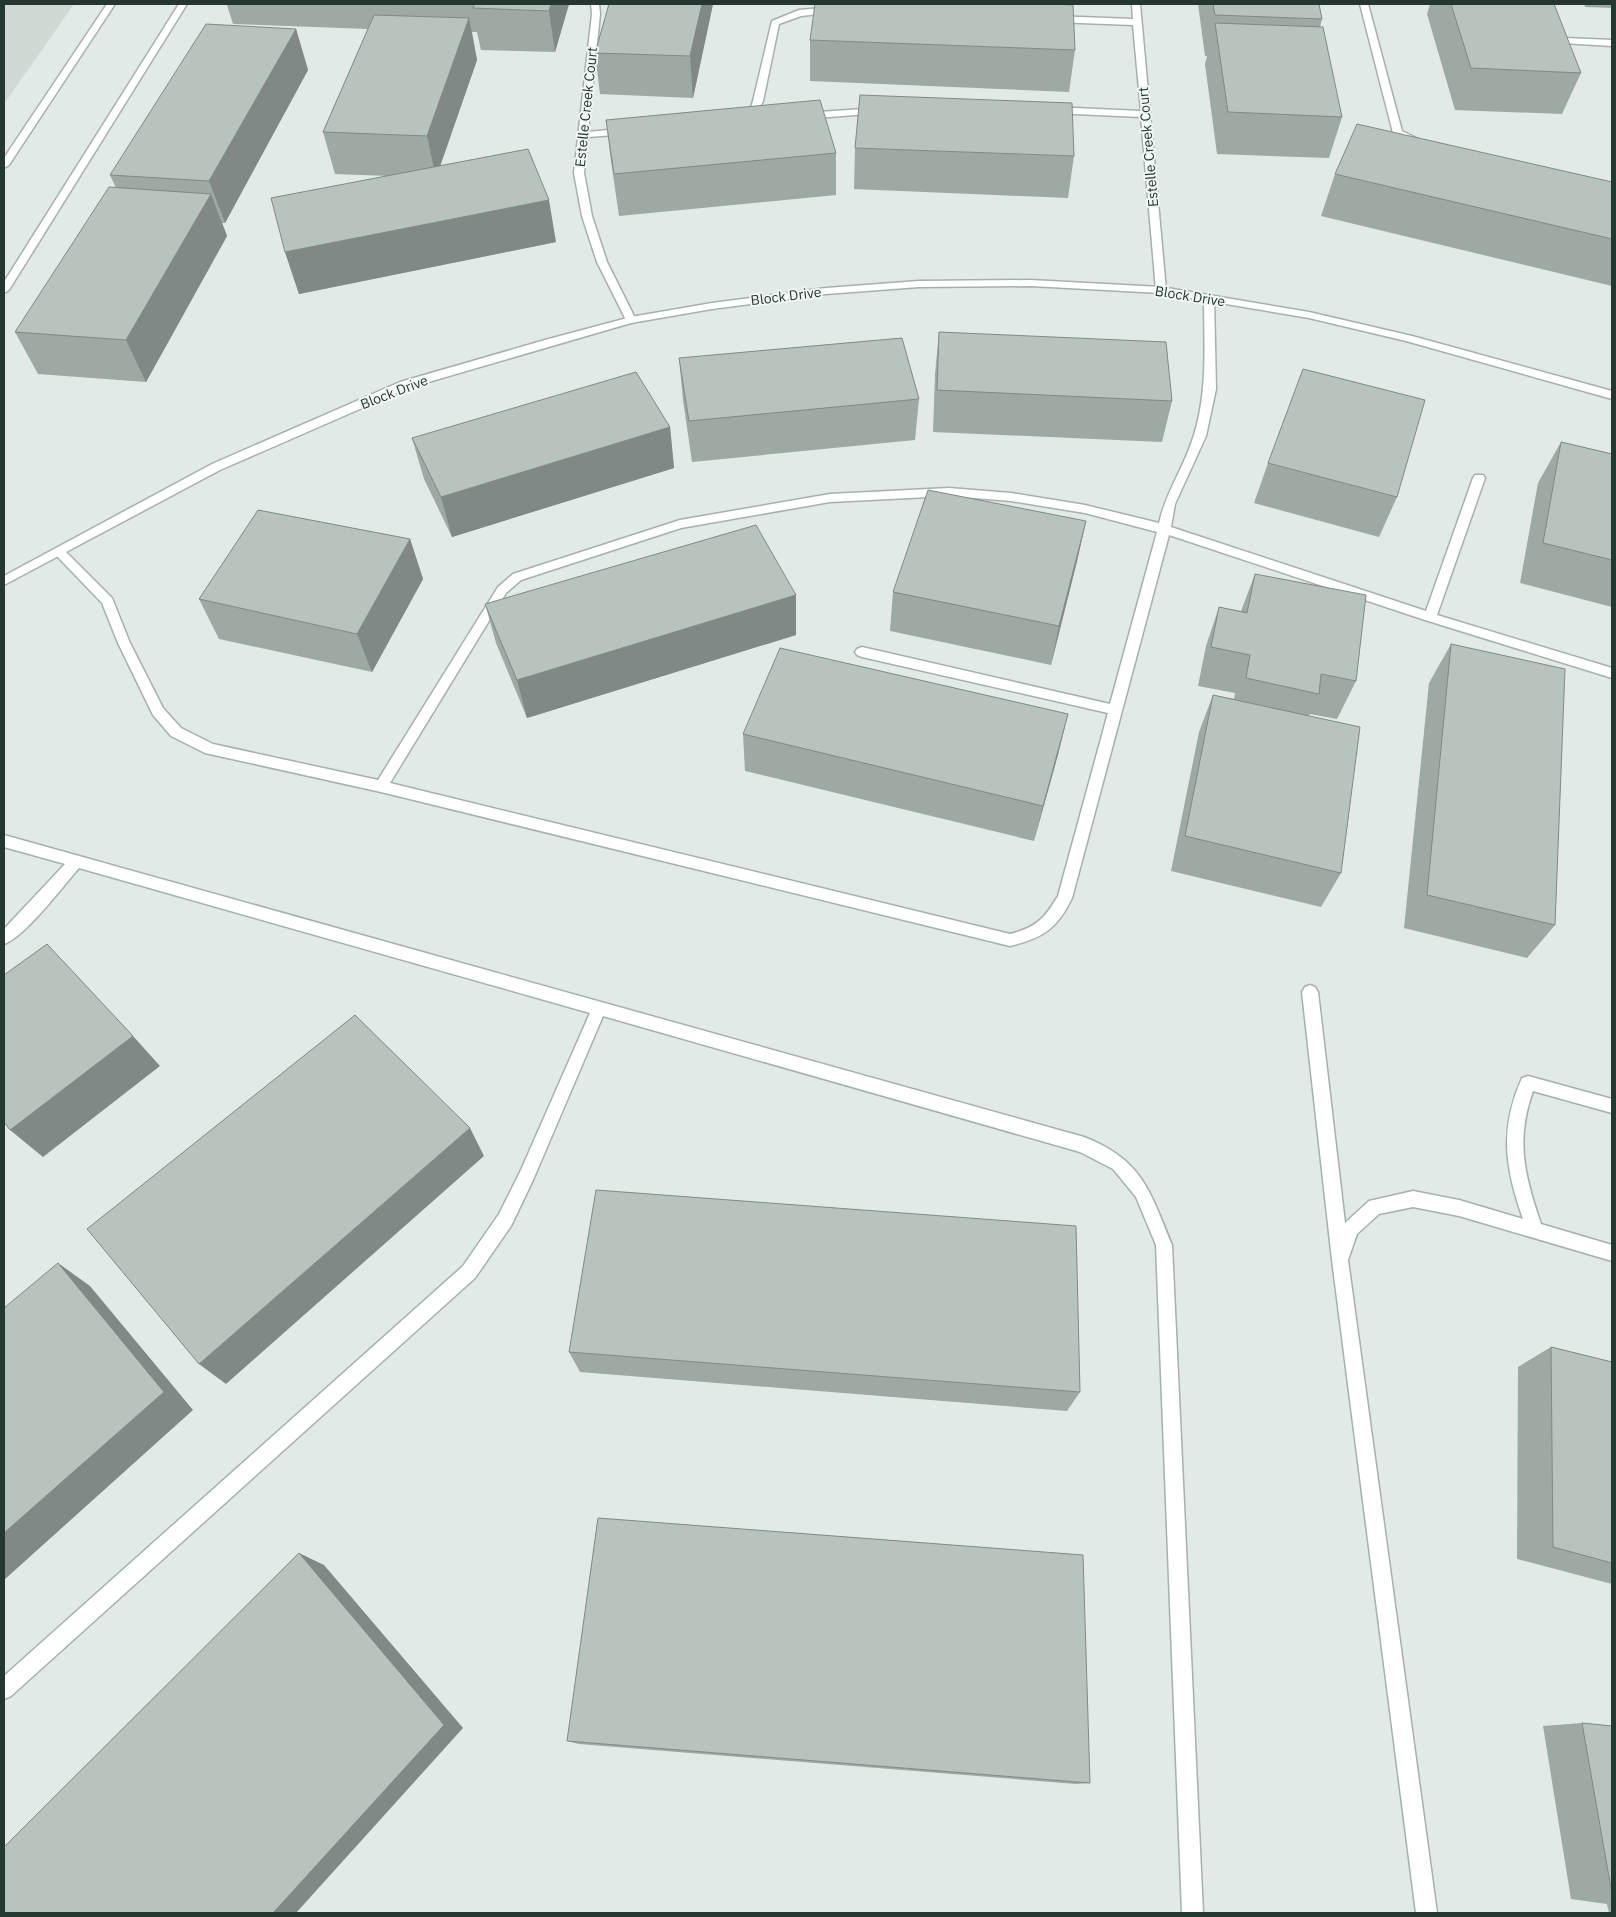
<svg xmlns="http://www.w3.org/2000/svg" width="1616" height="1917" viewBox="0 0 1616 1917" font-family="'IBM Plex Sans',sans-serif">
<rect width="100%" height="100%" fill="#e1eae6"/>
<!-- built -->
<polygon fill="#d0d9d4" points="4,4 74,4 4,104"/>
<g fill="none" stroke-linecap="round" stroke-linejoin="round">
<defs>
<g id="service">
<polygon points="107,4 115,4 9,165 4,168 4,158"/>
<polygon points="179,4 187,4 9,290 4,293 4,282"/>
<polygon points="591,4 599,4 600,14 588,132 628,128 633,131 628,134 588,137 584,173 592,216 607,262 636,320 631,323 626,320 597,262 582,216 574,173 592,14"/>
<polygon points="1132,4 1140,4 1166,290 1161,293 1156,290 1141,117 1053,113 1048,110 1053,107 1141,111 1133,25 1054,22 1050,19 1054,16 1133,19"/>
<polygon points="1360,4 1368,4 1402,131 1422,141 1422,145 1416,145 1393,133"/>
<polygon points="834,7 837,8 837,12 801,16 779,24 763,101 757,113 746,123 740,123 738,121 750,110 753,101 772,21 799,10"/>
<polygon points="1565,38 1612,40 1612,46 1562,43 1562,39"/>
<polygon points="878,108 883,111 881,113 804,119 799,116 804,113"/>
<path d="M1209,295l5,3 2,91 -10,47 -31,68 -4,23 255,84 47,-133 2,-3h8l2,3 -48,137 175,53v10l-187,-58 -256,-85 -97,363c-15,31 -29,40 -62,48l-629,-154 -176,-39 -34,-17 -18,-21 -35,-72 -16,-40 -49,-51 2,-3h8l49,49 18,45 33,65 18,20 32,16 165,36 120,-193 15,-13 167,-54 150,-26 119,-6 62,5 74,12 74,18c7,-32 26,-57 35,-88 14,-45 10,-91 10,-137zM949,496l62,5 74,12 72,19 -47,172 -248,-57 -5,2 -2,3 2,3 5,2 246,56 -50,183c-14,23 -21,31 -48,38l-620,-151 116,-190 15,-13 160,-52 149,-26z"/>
<path d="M4,835l1080,302c59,23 66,55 88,108l31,668h-21l-26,-668 -20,-48 -23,-28 -33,-17 -477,-136 -70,164 -22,46 -36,52 -464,418 -7,3v-23l459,-410 36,-52 22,-44 69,-157 -511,-145c-16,18 -54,69 -75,76v-15l61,-65 -61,-17z"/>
<path d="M1310,985l5,2 3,5 27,231 24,-22 44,-10 46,9 64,19c-18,-51 -24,-90 -1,-141l6,-2 84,23v14l-79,-22c-18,50 -8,86 8,133l71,21v16l-153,-45 -46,-9 -34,7 -22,20 -9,26 89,653h-21l-84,-653 -30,-268 3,-5z"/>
</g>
<polygon id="minor" points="1031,280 1161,287 1309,312 1412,336 1612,391 1612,399 1406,341 1309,318 1161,293 1031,286 919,287 826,294 712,309 631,323 408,388 220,470 4,585 4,576 212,464 400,382 545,340 631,317 712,303 826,288 919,281"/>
</defs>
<!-- service casing -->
<use href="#service" stroke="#a5b1ac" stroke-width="3"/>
<!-- minor casing -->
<use href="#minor" stroke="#a5b1ac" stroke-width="3"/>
<!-- service -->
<use href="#service" fill="#fff" fill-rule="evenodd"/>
<!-- minor -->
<use href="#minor" fill="#fff" fill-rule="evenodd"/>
</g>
<!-- wall -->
<g fill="#9da9a3">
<polygon points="211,4 569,4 555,52 481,50 477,32 472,32 477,60 440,166 556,242 299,294 285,252 388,176 335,174 323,132 368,29 233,24 227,5"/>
<polygon points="609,4 713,4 693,98 600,94 595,53"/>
<polygon points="1198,4 1319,4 1322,19 1320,27 1342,117 1329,158 1217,154 1205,64 1207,56 1205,56"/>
<polygon points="1430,4 1451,4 1581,73 1562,114 1455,110 1427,14"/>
<polygon points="1584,4 1612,4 1612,8 1585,7"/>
<polygon points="296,29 308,70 225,223 222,223 227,236 146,382 38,374 15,332 116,188 110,175"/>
<polygon points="810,40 1075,50 1069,92 810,81"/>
<polygon points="606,120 836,153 836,195 619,216 611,161"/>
<polygon points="855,148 1074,156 1068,198 854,189"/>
<polygon points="1335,174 1612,182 1612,286 1321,216"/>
<polygon points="939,332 1172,401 1162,442 933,432 935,374"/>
<polygon points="679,358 919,399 915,440 692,462 683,400"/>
<polygon points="670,427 674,468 452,537 424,479 412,438"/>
<polygon points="1561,442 1612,454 1612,607 1520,583 1538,483"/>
<polygon points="1268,463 1397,497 1379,537 1254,503"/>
<polygon points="1086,521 1077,561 1051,665 890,631 893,592"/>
<polygon points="410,539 423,579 372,672 219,639 199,599"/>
<polygon points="1255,574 1356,681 1337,719 1310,714 1309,716 1341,873 1321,907 1171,871 1199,732 1213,695 1234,699 1235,693 1198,686 1206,646 1219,607 1241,611"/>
<polygon points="796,595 796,635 527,718 496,643 485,604"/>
<polygon points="1451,644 1555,925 1527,958 1404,928 1429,683"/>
<polygon points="743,734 1059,751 1034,841 745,771"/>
<polygon points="1551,1347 1612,1362 1612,1584 1517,1559 1518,1367"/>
<polygon points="569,1352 1080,1392 1067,1411 580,1372"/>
<polygon points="1582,1723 1612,1726 1612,1913 1609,1913 1607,1904 1571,1899 1543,1726"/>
<polygon points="567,1741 1090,1783 1076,1784 579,1744"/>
</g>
<!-- shaded-wall -->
<g fill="#808985">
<polygon points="551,4 569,4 555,52 549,11"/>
<polygon points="702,4 713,4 693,98 690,56"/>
<polygon points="469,18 477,60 436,178 427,136"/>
<polygon points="296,29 308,70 225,223 209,181"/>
<polygon points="211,194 227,236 146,382 126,340"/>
<polygon points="549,200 556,242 299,294 285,252"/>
<polygon points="670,427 674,468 452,537 441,497"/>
<polygon points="1086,521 1077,561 1051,665 1059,626"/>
<polygon points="410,539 423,579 372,672 357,634"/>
<polygon points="796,595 796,635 527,718 517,680"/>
<polygon points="1068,714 1059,751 1034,841 1043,806"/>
<polygon points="133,1036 160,1066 43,1157 10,1130"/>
<polygon points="470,1128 484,1156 226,1384 199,1364"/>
<polygon points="58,1263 90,1286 193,1410 4,1580 4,1533"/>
<polygon points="299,1553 324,1565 463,1728 296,1913 273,1913"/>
</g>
<!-- building -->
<g fill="#b7c4be" stroke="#808985">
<polygon points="475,4 551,4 549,11 473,8"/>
<polygon points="609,4 702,4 690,56 595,53"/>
<polygon points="815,4 1051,4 1073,5 1075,50 810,40"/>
<polygon points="1213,4 1319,4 1322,19 1215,15"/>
<polygon points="1451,4 1554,4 1581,73 1471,68"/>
<polygon points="374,15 469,18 427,136 323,132"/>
<polygon points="1215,23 1323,27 1342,117 1228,112"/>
<polygon points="206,24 296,29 209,181 110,175"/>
<polygon points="860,95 1072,103 1074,156 855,148"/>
<polygon points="820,100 836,153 614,174 606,120"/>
<polygon points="1357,124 1612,182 1612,239 1335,174"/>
<polygon points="528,149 549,200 285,252 271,198"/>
<polygon points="109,187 211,194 126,340 15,332"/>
<polygon points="939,332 1166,342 1172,401 937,390"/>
<polygon points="902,338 919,399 689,421 679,358"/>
<polygon points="1303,369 1425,400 1397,497 1268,463"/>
<polygon points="636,372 670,427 441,497 412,438"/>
<polygon points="1561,442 1612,454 1612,560 1543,543"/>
<polygon points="928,490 1086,521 1059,626 893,592"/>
<polygon points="258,510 410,539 357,634 199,599"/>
<polygon points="756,525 796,595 517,680 485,604"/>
<polygon points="1255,574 1366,595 1356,681 1321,674 1319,694 1246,678 1250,655 1211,647 1219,607 1247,613"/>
<polygon points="1451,644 1565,669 1555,925 1427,895"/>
<polygon points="780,648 1068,714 1043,806 743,734"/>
<polygon points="1213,695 1360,727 1341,873 1185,836"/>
<polygon points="47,944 133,1036 10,1130 4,1122 4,975"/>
<polygon points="355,1015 470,1128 199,1364 87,1229"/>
<polygon points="596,1190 1076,1226 1080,1392 569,1352"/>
<polygon points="58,1263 164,1392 4,1533 4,1308"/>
<polygon points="1551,1347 1612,1362 1612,1563 1553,1547"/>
<polygon points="598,1518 1083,1555 1090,1783 567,1741"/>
<polygon points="299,1553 444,1725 273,1913 4,1913 4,1847"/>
<polygon points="1582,1723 1612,1726 1612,1894"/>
</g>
<g text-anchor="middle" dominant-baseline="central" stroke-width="4" stroke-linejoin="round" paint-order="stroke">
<!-- far-street labels -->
<g font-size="14" fill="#243831" stroke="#f1f7f4">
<text transform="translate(586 107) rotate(-84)">Estelle Creek Court</text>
<text transform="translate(1148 147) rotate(-95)">Estelle Creek Court</text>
<text transform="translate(786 296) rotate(-7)">Block Drive</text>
<text transform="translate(1190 296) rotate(9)">Block Drive</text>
<text transform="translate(394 392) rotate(-21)">Block Drive</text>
</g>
</g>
<!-- border -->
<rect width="1616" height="1917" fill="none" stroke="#243831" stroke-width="10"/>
</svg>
